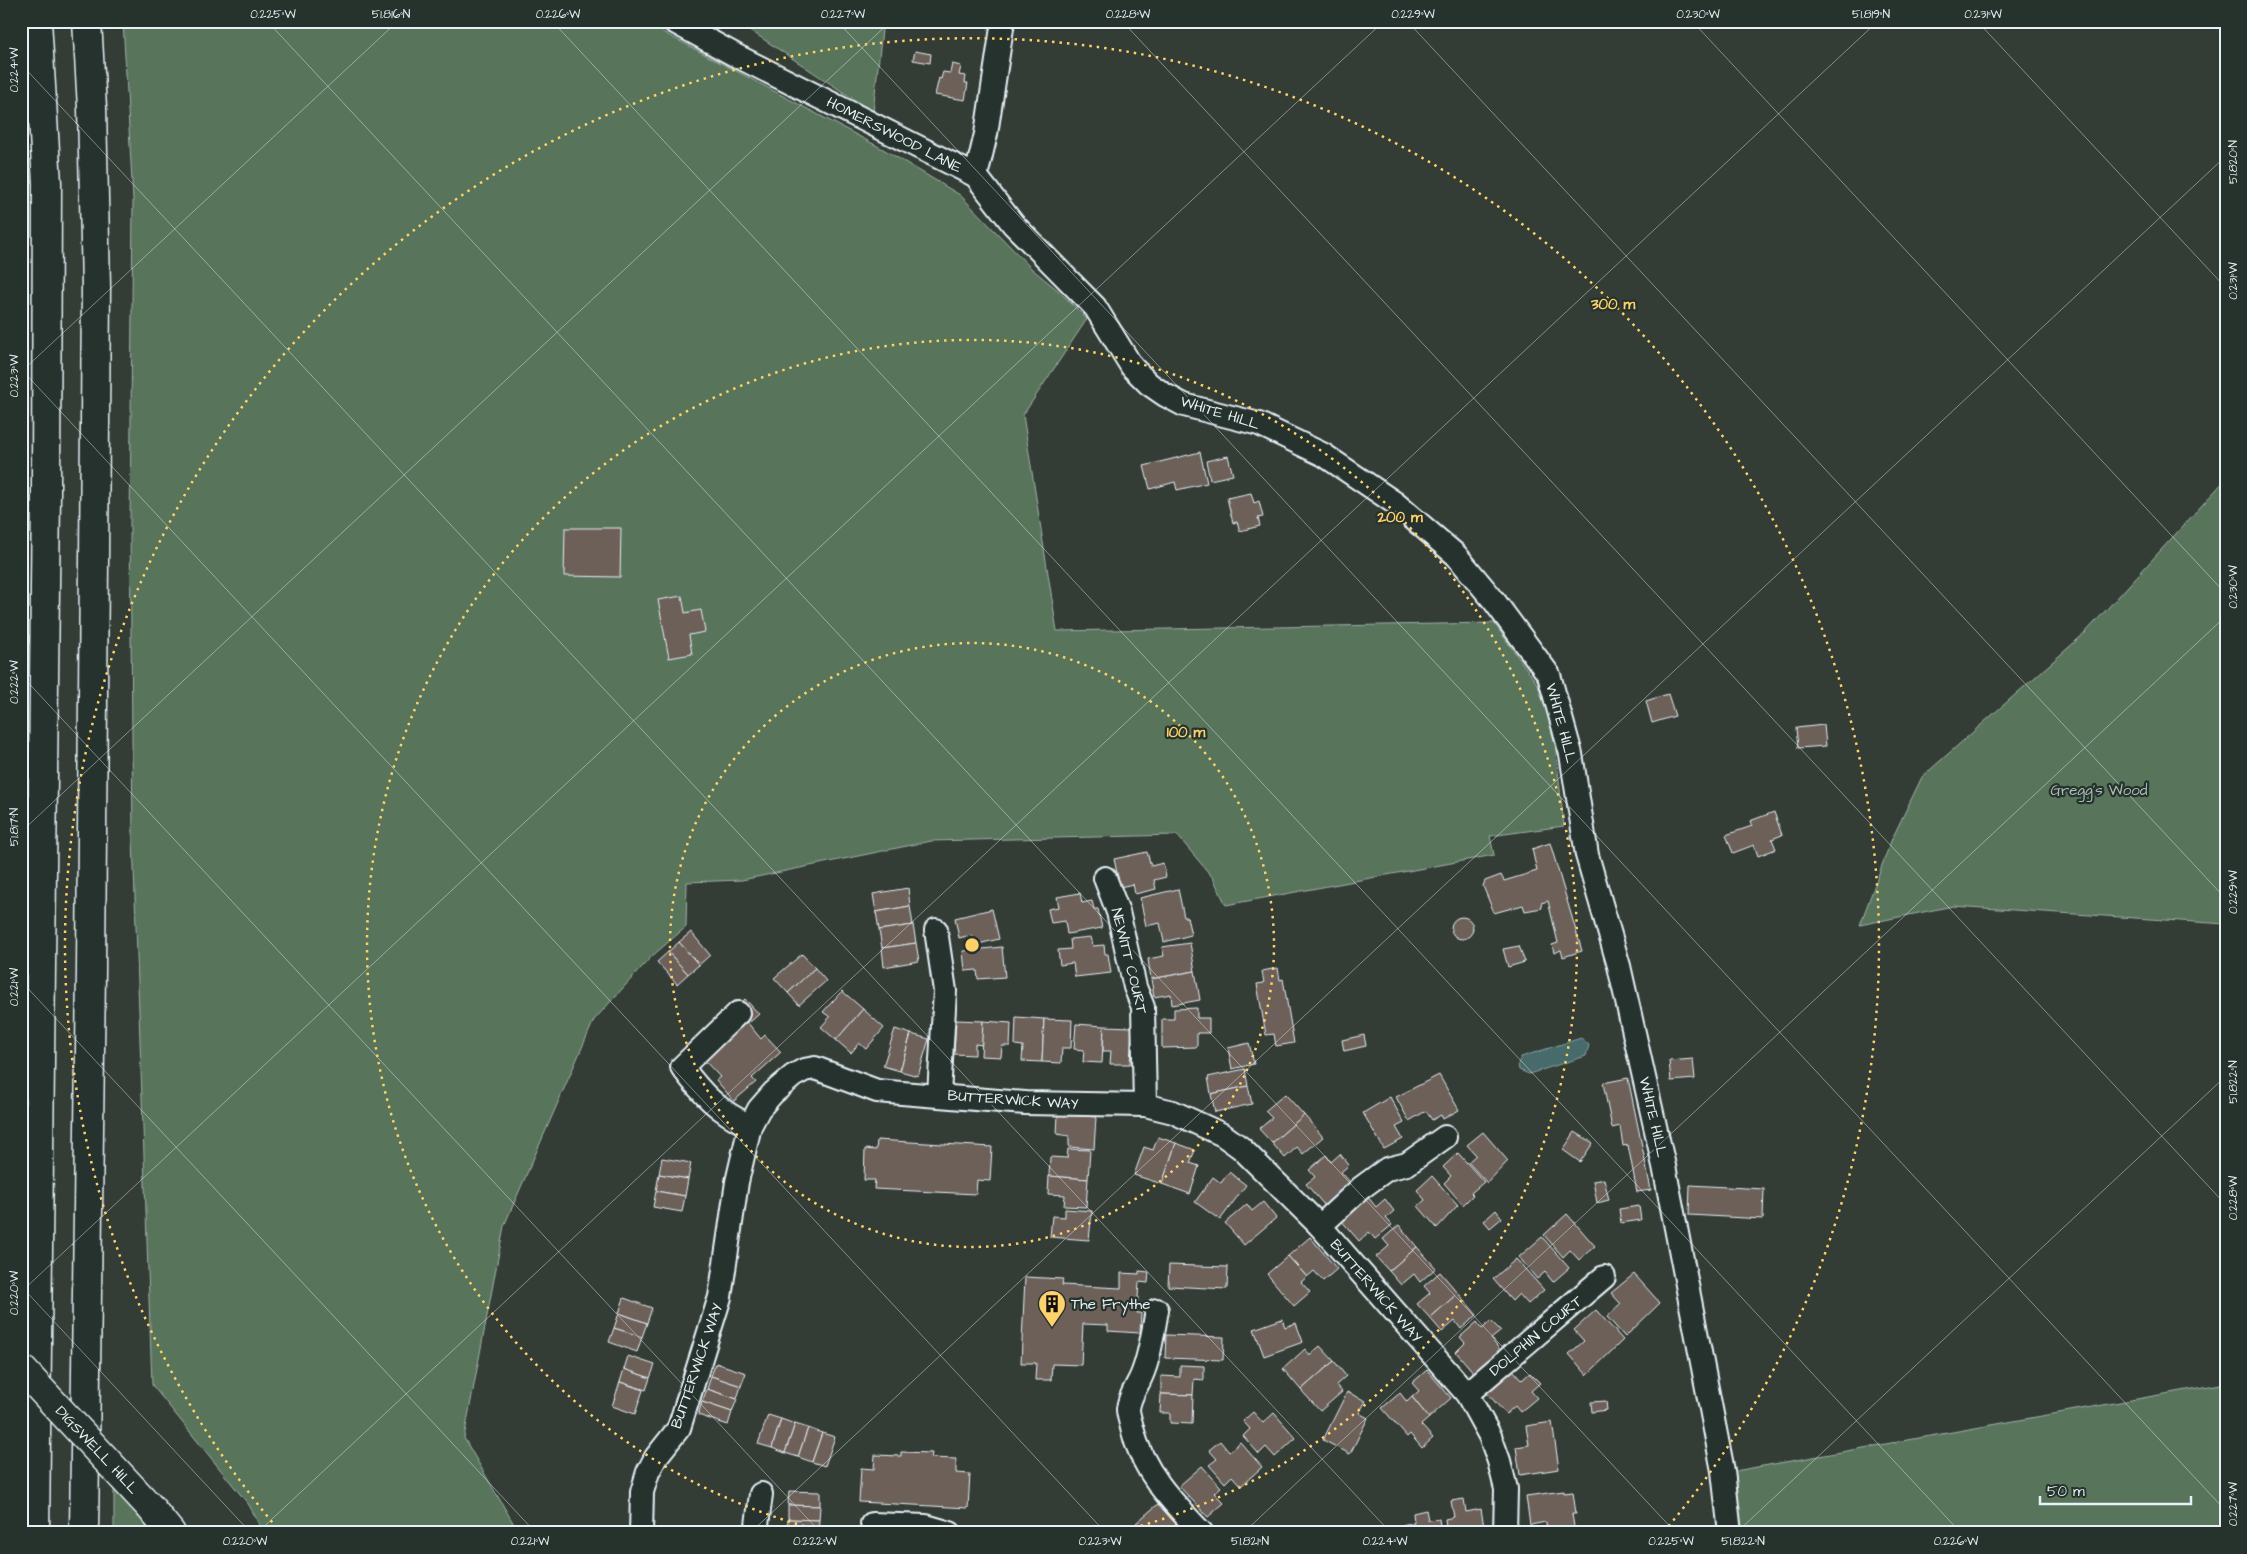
<svg xmlns="http://www.w3.org/2000/svg" width="2247" height="1554" viewBox="0 0 2247 1554" font-family="'Architects Daughter',sans-serif">
<rect width="100%" height="100%" fill="#343c36"/>
<filter id="ink" filterUnits="userSpaceOnUse"><feTurbulence type="fractalNoise" baseFrequency=".02" numOctaves="2"/><feDisplacementMap in="SourceGraphic" scale="10" xChannelSelector="R" yChannelSelector="G"/><feConvolveMatrix kernelMatrix="1 2 1 2 8 2 1 2 1" color-interpolation-filters="sRGB"/></filter>
<g filter="url(#ink)">
<!-- green -->
<g fill="#58745b" stroke="#a0b2aa">
<polygon points="123,21 642,21 883,149 960,195 1032,269 1059,291 1087,319 1023,415 1057,631 1494,623 1538,685 1554,734 1564,826 1490,836 1494,855 1226,905 1213,878 1177,835 931,841 742,880 687,882 686,927 651,957 594,1020 504,1226 464,1438 519,1533 264,1533 249,1505 152,1385 133,840 130,526 133,200"/>
<polygon points="736,21 883,21 873,112"/>
<polygon points="2226,479 2226,924 1953,906 1860,925 1891,841 1922,777 2085,633"/>
<polygon points="2226,1383 2226,1533 1741,1533 1735,1471"/>
<polygon points="114,1486 159,1533 114,1533"/>
</g>
<!-- water -->
<polygon fill="#466b6a" stroke="#87a1a3" points="1581,1038 1589,1045 1586,1056 1529,1074 1519,1070 1518,1064 1521,1057"/>
<!-- building -->
<g fill="#6d6159" stroke="#e8f1f8">
<polygon points="915,51 931,54 930,63 913,60"/>
<polygon points="952,64 961,66 959,75 966,76 965,83 968,83 965,100 935,95 939,78 941,79 943,72 950,73"/>
<polygon points="1200,452 1207,483 1177,490 1175,482 1150,489 1144,466"/>
<polygon points="1228,456 1233,475 1210,480 1206,461"/>
<polygon points="1251,493 1254,503 1259,501 1263,517 1258,518 1260,526 1240,531 1237,522 1233,523 1227,498"/>
<polygon points="565,528 621,528 620,577 564,576"/>
<polygon points="682,596 685,613 701,610 705,632 689,635 692,654 669,658 658,600"/>
<polygon points="1668,694 1675,716 1652,723 1646,701"/>
<polygon points="1824,725 1826,746 1798,748 1796,728"/>
<polygon points="1774,812 1782,835 1772,839 1776,849 1758,856 1754,845 1733,853 1726,835 1752,826 1750,821"/>
<polygon points="1550,843 1582,951 1563,957 1561,950 1554,953 1552,945 1558,943 1548,901 1541,903 1542,908 1525,911 1523,905 1494,913 1483,886 1485,881 1501,875 1504,881 1537,871 1532,849"/>
<polygon points="1147,852 1151,866 1163,863 1166,877 1154,880 1156,889 1135,894 1133,884 1120,887 1114,859"/>
<polygon points="908,888 910,906 876,912 873,894"/>
<polygon points="1178,889 1184,917 1187,917 1191,935 1164,942 1160,923 1146,926 1140,898"/>
<polygon points="1080,893 1082,903 1092,901 1094,909 1098,909 1102,928 1067,934 1065,921 1051,923 1048,909 1059,907 1057,897"/>
<polygon points="910,906 913,925 879,930 876,912"/>
<polygon points="992,909 999,939 974,945 971,935 959,938 955,918"/>
<circle cx="1462" cy="928" r="11"/>
<polygon points="913,925 916,943 882,948 879,930"/>
<polygon points="691,932 710,955 699,965 679,942"/>
<polygon points="1091,937 1093,946 1104,945 1105,954 1108,954 1111,973 1075,977 1073,963 1060,965 1058,950 1071,949 1070,939"/>
<polygon points="679,942 699,965 688,974 668,952"/>
<polygon points="916,943 919,961 884,967 882,948"/>
<polygon points="1190,943 1195,971 1151,979 1148,959 1164,956 1162,947"/>
<polygon points="1519,946 1525,962 1508,967 1503,949"/>
<polygon points="1002,947 1005,977 978,979 977,970 965,971 963,951"/>
<polygon points="668,952 688,974 677,984 657,962"/>
<polygon points="802,954 815,968 788,993 774,978"/>
<polygon points="815,968 826,981 799,1005 788,993"/>
<polygon points="1278,968 1280,980 1283,979 1294,1043 1276,1046 1274,1034 1266,1035 1257,984 1264,983 1262,971"/>
<polygon points="1195,971 1200,1000 1172,1005 1171,994 1154,997 1151,979"/>
<polygon points="842,991 863,1009 836,1040 821,1027 830,1017 823,1012"/>
<polygon points="745,999 759,1014 750,1022 736,1007"/>
<polygon points="1197,1008 1197,1018 1209,1018 1209,1033 1197,1033 1197,1047 1162,1048 1162,1019 1174,1019 1174,1009"/>
<polygon points="863,1009 884,1028 866,1049 859,1043 851,1053 836,1040"/>
<polygon points="1016,1017 1044,1019 1042,1062 1022,1061 1023,1046 1015,1045"/>
<polygon points="1044,1019 1072,1020 1071,1048 1062,1048 1061,1063 1042,1062"/>
<polygon points="956,1020 983,1021 982,1045 975,1044 975,1055 954,1054"/>
<polygon points="983,1021 1011,1023 1010,1046 1002,1046 1001,1057 981,1056"/>
<polygon points="747,1022 761,1039 765,1035 781,1052 752,1078 756,1082 734,1101 716,1080 720,1077 704,1060"/>
<polygon points="1076,1024 1104,1026 1102,1063 1083,1062 1084,1050 1074,1049"/>
<polygon points="1104,1026 1132,1027 1130,1064 1110,1064 1111,1051 1103,1051"/>
<polygon points="895,1029 911,1034 900,1071 883,1066"/>
<polygon points="911,1034 929,1039 918,1076 900,1071"/>
<polygon points="1364,1035 1366,1046 1344,1051 1342,1040"/>
<polygon points="1249,1043 1254,1064 1232,1069 1228,1048"/>
<polygon points="1693,1059 1695,1079 1671,1081 1669,1061"/>
<polygon points="1245,1069 1248,1086 1211,1094 1208,1077"/>
<polygon points="1439,1075 1459,1110 1443,1119 1441,1115 1432,1120 1426,1111 1409,1121 1396,1097"/>
<polygon points="1628,1078 1651,1190 1637,1192 1628,1145 1623,1146 1620,1126 1612,1128 1603,1083"/>
<polygon points="1248,1086 1252,1104 1215,1112 1211,1094"/>
<polygon points="1285,1094 1304,1115 1272,1143 1259,1129 1272,1118 1265,1111"/>
<polygon points="1390,1097 1404,1123 1396,1127 1403,1139 1384,1149 1363,1113"/>
<polygon points="1058,1114 1096,1117 1094,1149 1069,1147 1069,1136 1057,1134"/>
<polygon points="1304,1115 1323,1137 1303,1154 1297,1147 1285,1158 1272,1143"/>
<polygon points="1483,1132 1508,1161 1487,1183 1468,1162 1476,1155 1467,1145"/>
<polygon points="1575,1132 1593,1143 1580,1162 1563,1150"/>
<polygon points="1158,1137 1176,1143 1162,1184 1134,1175 1144,1147 1153,1150"/>
<polygon points="877,1140 992,1147 990,1181 977,1180 976,1194 874,1189 875,1180 864,1180 865,1149 876,1150"/>
<polygon points="1176,1143 1195,1150 1190,1163 1199,1166 1190,1194 1162,1184"/>
<polygon points="1068,1149 1090,1150 1088,1179 1049,1176 1050,1157 1067,1158"/>
<polygon points="1458,1153 1484,1182 1471,1193 1473,1195 1463,1205 1444,1183 1451,1176 1443,1167"/>
<polygon points="1340,1154 1349,1165 1341,1172 1351,1183 1325,1206 1306,1184 1315,1177 1309,1170 1326,1155 1331,1162"/>
<polygon points="662,1158 691,1163 688,1179 659,1174"/>
<polygon points="1229,1172 1246,1185 1220,1220 1195,1202 1213,1177 1221,1183"/>
<polygon points="659,1174 688,1179 685,1196 656,1191"/>
<polygon points="1049,1176 1088,1179 1086,1207 1064,1206 1065,1195 1048,1194"/>
<polygon points="1432,1176 1458,1205 1437,1228 1418,1206 1425,1200 1417,1190"/>
<polygon points="1604,1179 1609,1200 1597,1203 1593,1181"/>
<polygon points="1690,1185 1764,1189 1763,1219 1689,1215"/>
<polygon points="656,1191 685,1196 682,1212 653,1207"/>
<polygon points="1367,1196 1376,1207 1385,1199 1394,1211 1386,1218 1392,1225 1375,1239 1369,1232 1359,1241 1340,1219"/>
<polygon points="1263,1202 1276,1218 1244,1245 1225,1223 1247,1204 1252,1211"/>
<polygon points="1639,1206 1641,1220 1621,1223 1619,1209"/>
<polygon points="1065,1209 1092,1211 1089,1240 1050,1237 1052,1216 1065,1217"/>
<polygon points="1496,1210 1502,1218 1490,1228 1484,1221"/>
<polygon points="1567,1214 1595,1246 1579,1260 1570,1250 1563,1257 1544,1235"/>
<polygon points="1399,1225 1417,1247 1389,1271 1376,1257 1389,1246 1383,1239"/>
<polygon points="1310,1237 1337,1269 1323,1281 1314,1271 1307,1277 1288,1256"/>
<polygon points="1542,1237 1569,1268 1553,1282 1545,1272 1537,1279 1519,1257"/>
<polygon points="1417,1247 1436,1268 1420,1282 1414,1274 1401,1285 1389,1271"/>
<polygon points="1288,1256 1307,1277 1301,1282 1310,1292 1294,1306 1267,1274"/>
<polygon points="1516,1259 1544,1290 1528,1304 1519,1294 1512,1301 1493,1279"/>
<polygon points="1169,1265 1228,1267 1227,1289 1168,1286"/>
<polygon points="1139,1271 1149,1272 1148,1283 1139,1282 1137,1313 1141,1313 1140,1333 1108,1331 1108,1325 1083,1324 1081,1365 1052,1364 1051,1380 1035,1380 1036,1363 1021,1363 1025,1277 1063,1279 1062,1285 1121,1288 1121,1273 1139,1274"/>
<polygon points="1440,1272 1458,1293 1430,1318 1417,1304 1430,1293 1424,1286"/>
<polygon points="1634,1274 1660,1303 1625,1337 1607,1317 1621,1304 1611,1293"/>
<polygon points="1458,1293 1477,1315 1461,1329 1455,1321 1442,1332 1430,1318"/>
<polygon points="624,1298 652,1308 647,1323 619,1313"/>
<polygon points="1596,1310 1623,1340 1587,1375 1569,1354 1584,1341 1574,1330"/>
<polygon points="619,1313 647,1323 642,1337 614,1328"/>
<polygon points="1282,1319 1285,1327 1296,1323 1303,1342 1264,1356 1254,1329"/>
<polygon points="1491,1321 1501,1331 1491,1339 1501,1351 1475,1374 1456,1352 1465,1343 1460,1337 1477,1322 1482,1329"/>
<polygon points="614,1328 642,1337 637,1352 609,1342"/>
<polygon points="1166,1335 1224,1337 1223,1360 1165,1358"/>
<polygon points="1320,1346 1334,1361 1301,1390 1283,1369 1305,1349 1310,1355"/>
<polygon points="628,1356 655,1365 650,1378 624,1369"/>
<polygon points="1334,1361 1346,1376 1336,1385 1342,1392 1320,1411 1301,1390"/>
<polygon points="716,1363 746,1373 741,1386 711,1376"/>
<polygon points="1180,1365 1204,1366 1204,1380 1194,1379 1193,1395 1161,1394 1161,1376 1180,1377"/>
<polygon points="624,1369 650,1378 646,1390 620,1382"/>
<polygon points="1512,1369 1522,1380 1530,1373 1540,1383 1531,1391 1537,1398 1520,1412 1515,1406 1506,1414 1486,1392"/>
<polygon points="1427,1370 1451,1398 1429,1418 1412,1397 1419,1391 1412,1383"/>
<polygon points="711,1376 741,1386 737,1399 707,1389"/>
<polygon points="620,1382 643,1390 635,1414 612,1406"/>
<polygon points="707,1389 737,1399 732,1412 702,1402"/>
<polygon points="1347,1392 1366,1401 1359,1413 1368,1418 1350,1454 1323,1440"/>
<polygon points="1400,1393 1407,1402 1412,1397 1429,1418 1421,1425 1433,1438 1422,1448 1410,1434 1407,1437 1382,1408"/>
<polygon points="1161,1394 1193,1395 1192,1424 1170,1423 1170,1413 1160,1413"/>
<polygon points="1606,1401 1607,1410 1592,1412 1591,1402"/>
<polygon points="702,1402 732,1412 728,1425 698,1415"/>
<polygon points="1253,1412 1263,1423 1274,1413 1296,1438 1275,1457 1266,1447 1259,1454 1243,1436 1250,1429 1243,1421"/>
<polygon points="768,1415 781,1419 772,1448 758,1444"/>
<polygon points="781,1419 795,1424 785,1453 772,1448"/>
<polygon points="1552,1422 1559,1469 1520,1475 1516,1447 1529,1445 1526,1426"/>
<polygon points="795,1424 808,1428 798,1457 785,1453"/>
<polygon points="808,1428 822,1433 812,1462 798,1457"/>
<polygon points="822,1433 835,1437 825,1466 812,1462"/>
<polygon points="1220,1441 1229,1452 1240,1442 1262,1467 1241,1486 1232,1476 1225,1483 1209,1465 1217,1459 1209,1450"/>
<polygon points="901,1452 932,1453 931,1458 956,1459 956,1473 970,1474 968,1508 859,1502 861,1468 874,1469 875,1455 901,1456"/>
<polygon points="1202,1466 1221,1487 1214,1493 1224,1503 1208,1517 1179,1486"/>
<polygon points="789,1491 820,1492 820,1506 788,1505"/>
<polygon points="1564,1491 1564,1493 1573,1492 1576,1514 1572,1514 1575,1533 1547,1533 1546,1522 1530,1525 1526,1496"/>
<polygon points="1464,1499 1466,1512 1481,1509 1485,1533 1447,1533 1445,1519 1454,1517 1451,1501"/>
<polygon points="1158,1504 1184,1533 1145,1533 1136,1523"/>
<polygon points="788,1505 820,1506 819,1520 788,1519"/>
<polygon points="1426,1510 1428,1520 1439,1519 1441,1533 1404,1533 1402,1525 1414,1522 1413,1513"/>
<polygon points="788,1519 819,1520 818,1533 787,1533"/>
<polygon points="994,1527 1018,1528 1018,1533 993,1533"/>
</g>
<g fill="none" stroke-linecap="round" stroke-linejoin="round">
<defs>
<g id="minor">
<polyline points="673,21 735,55 976,176 1013,224 1095,307 1132,367 1149,384 1165,395 1184,405 1259,424 1324,455 1395,503 1456,555 1495,602 1549,675 1571,754 1587,855 1619,966 1664,1166 1723,1471 1730,1533"/>
<polyline points="976,176 986,134 1003,21"/>
<polyline points="1105,878 1118,912 1135,987 1143,1007 1145,1105"/>
<polyline points="936,930 945,991 939,1095"/>
<path d="M738,1013l-56,54c20,27 36,44 68,59"/>
<polyline points="1320,1226 1361,1188 1387,1169 1407,1164 1445,1137"/>
<path d="M1157,1310c-4,22 -7,47 -16,67 -5,11 -12,20 -13,32 0,6 3,13 4,19 10,43 40,74 70,105"/>
<polyline points="1467,1394 1604,1277"/>
<polyline points="872,1524 926,1526 950,1533"/>
<polyline points="641,1533 642,1492 648,1472 656,1457 679,1428 720,1297 737,1182 750,1126 759,1109 773,1093 793,1076 804,1070 815,1068 877,1091 1025,1103 1145,1105 1173,1112 1223,1135 1241,1148 1320,1226 1467,1394 1490,1436 1499,1461 1506,1489 1505,1533"/>
<polyline points="756,1533 761,1494"/>
</g>
<polyline id="secondary" points="150,1507 171,1533"/>
<g id="motorway">
<polyline points="35,1533 46,492 47,183 37,21"/>
<polyline points="84,1533 91,970 96,287 92,108 87,21"/>
</g>
</defs>
<!-- minor casing -->
<use href="#minor" stroke="#e8f1f8" stroke-width="26"/>
<!-- secondary casing -->
<use href="#secondary" stroke="#e8f1f8" stroke-width="31"/>
<!-- motorway casing -->
<use href="#motorway" stroke="#e8f1f8" stroke-width="31"/>
<!-- minor -->
<use href="#minor" stroke="#26332d" stroke-width="22"/>
<!-- secondary -->
<use href="#secondary" stroke="#26332d" stroke-width="28"/>
<!-- motorway -->
<use href="#motorway" stroke="#26332d" stroke-width="28"/>
<defs>
<polyline id="secondary-bridge" points="21,1368 150,1507"/>
</defs>
<!-- secondary-bridge casing -->
<use href="#secondary-bridge" stroke="#e8f1f8" stroke-width="31" stroke-linecap="butt"/>
<!-- secondary-bridge -->
<use href="#secondary-bridge" stroke="#26332d" stroke-width="28"/>
</g>
</g>
<!-- ticks -->
<path fill="none" stroke="#e8f1f8" stroke-width="1" stroke-opacity="0.45" d="M267,21l1409,1512M552,21l1409,1512M837,21l1389,1490M1122,21l1104,1184M1407,21l819,878M1692,21l534,573M1977,21l249,267M21,64l1370,1469M21,369l1085,1164M21,372l377,-351M21,675l800,858M21,832l870,-811M21,981l515,552M21,1286l230,247M21,1292l1363,-1271M257,1533l1621,-1512M750,1533l1476,-1377M1243,1533l983,-917M1736,1533l490,-457"/>
<!-- distance rings -->
<g fill="none" stroke="#ffd166" stroke-width="2.5" stroke-dasharray="2.5 5">
<circle cx="972" cy="945" r="302"/>
<path d="M826 1532A605 605 0 1 1 1118 1532"/>
<path d="M277 1528A907 907 0 1 1 1667 1528"/>
</g>
<!-- icons -->
<defs>
<symbol id="building-pin" viewBox="-11 -11 22 30"><path d="M0 17L-7.5 6A9.5 9.5 0 1 1 7.5 6Z" fill="#ffd166" stroke="#26332d"/><path d="M-4-6H4V6H1V3H-1V6H-4ZM-2.5-4.3h1.7v1.8h-1.7ZM.8-4.3h1.7v1.8H.8ZM-2.5-1h1.7V.8h-1.7ZM.8-1h1.7V.8H.8Z" fill="#111"/></symbol>
</defs>
<g fill-rule="evenodd">
<use href="#building-pin" x="1036" y="1288" width="32" height="43"/>
</g>
<g text-anchor="middle" dominant-baseline="central" stroke-width="4.5" stroke-linejoin="round" paint-order="stroke">
<!-- street labels -->
<g font-size="15" fill="#e8f1f8" stroke="#26332d">
<text transform="translate(894 135) rotate(27)">HOMERSWOOD LANE</text>
<text transform="translate(1220 413) rotate(17)">WHITE HILL</text>
<text transform="translate(1561 723) rotate(75)">WHITE HILL</text>
<text transform="translate(1129 961) rotate(76)">NEWITT COURT</text>
<text transform="translate(1013 1100) rotate(4)">BUTTERWICK WAY</text>
<text transform="translate(1653 1117) rotate(77)">WHITE HILL</text>
<text transform="translate(1376 1291) rotate(49)">BUTTERWICK WAY</text>
<text transform="translate(1536 1336) rotate(-40)">DOLPHIN COURT</text>
<text transform="translate(697 1366) rotate(-71)">BUTTERWICK WAY</text>
<text transform="translate(97 1450) rotate(47)">DIGSWELL HILL</text>
</g>
<!-- park labels -->
<g font-size="15" fill="#aebfb9" stroke="#26332d">
<text x="2099" y="790">Gregg's Wood</text>
</g>
<!-- poi labels -->
<g font-size="15" fill="#e8f1f8" stroke="#26332d" text-anchor="start">
<text x="1071" y="1304">The Frythe</text>
</g>
</g>
<circle cx="972" cy="945" r="8" fill="#ffd166" stroke="#26332d" stroke-width="2.5"/>
<g font-size="15" text-anchor="middle" font-weight="bold" fill="#ffd166" stroke="#26332d" stroke-width="4.5" stroke-linejoin="round" paint-order="stroke">
<text x="1613" y="309">300 m</text>
<text x="1400" y="522">200 m</text>
<text x="1186" y="737">100 m</text>
</g>
<!-- margin -->
<rect width="2247" height="1554" fill="none" stroke="#26332d" stroke-width="55"/>
<!-- scale -->
<path d="M2040 1496v8h151v-8" fill="none" stroke="#e8f1f8" stroke-width="2.5"/>
<text x="2047" y="1496" font-size="15" fill="#e8f1f8" stroke="#26332d" stroke-width="4" paint-order="stroke">50 m</text>
<rect x="28" y="28" width="2192" height="1498" fill="none" stroke="#e8f1f8" stroke-width="2"/>
<g font-size="12" text-anchor="middle" fill="#e8f1f8">
<text x="273" y="18">0.225°W</text>
<text x="391" y="18">51.816°N</text>
<text x="558" y="18">0.226°W</text>
<text x="843" y="18">0.227°W</text>
<text x="1128" y="18">0.228°W</text>
<text x="1413" y="18">0.229°W</text>
<text x="1698" y="18">0.230°W</text>
<text x="1871" y="18">51.819°N</text>
<text x="1983" y="18">0.231°W</text>
<text transform="translate(14 70) rotate(-90)" y="4">0.224°W</text>
<text transform="translate(2233 162) rotate(-90)" y="4">51.820°N</text>
<text transform="translate(2233 281) rotate(-90)" y="4">0.231°W</text>
<text transform="translate(14 376) rotate(-90)" y="4">0.223°W</text>
<text transform="translate(2233 587) rotate(-90)" y="4">0.230°W</text>
<text transform="translate(14 682) rotate(-90)" y="4">0.222°W</text>
<text transform="translate(14 827) rotate(-90)" y="4">51.817°N</text>
<text transform="translate(2233 892) rotate(-90)" y="4">0.229°W</text>
<text transform="translate(14 987) rotate(-90)" y="4">0.221°W</text>
<text transform="translate(2233 1082) rotate(-90)" y="4">51.822°N</text>
<text transform="translate(2233 1198) rotate(-90)" y="4">0.228°W</text>
<text transform="translate(14 1293) rotate(-90)" y="4">0.220°W</text>
<text transform="translate(2233 1504) rotate(-90)" y="4">0.227°W</text>
<text x="245" y="1545">0.220°W</text>
<text x="530" y="1545">0.221°W</text>
<text x="815" y="1545">0.222°W</text>
<text x="1100" y="1545">0.223°W</text>
<text x="1250" y="1545">51.821°N</text>
<text x="1385" y="1545">0.224°W</text>
<text x="1671" y="1545">0.225°W</text>
<text x="1743" y="1545">51.822°N</text>
<text x="1956" y="1545">0.226°W</text>
</g>
</svg>
